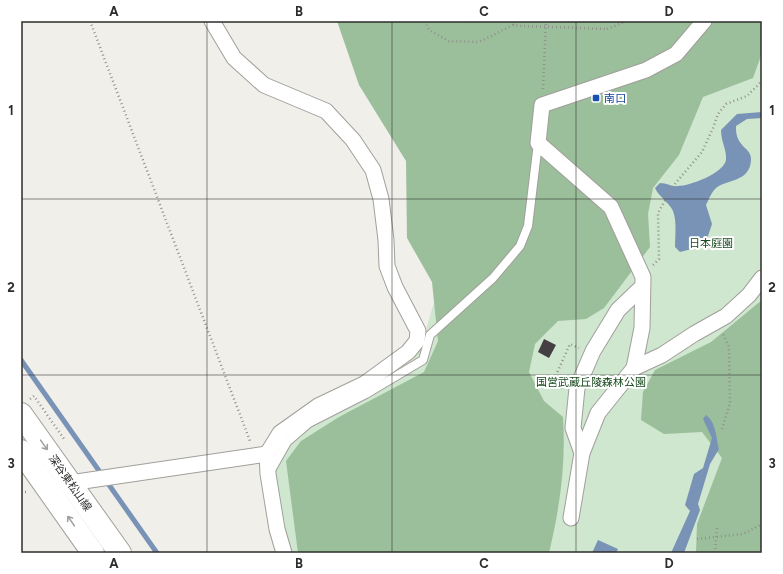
<svg xmlns="http://www.w3.org/2000/svg" width="783" height="574" viewBox="0 0 783 574" font-family="Figtree,'Noto Sans JP',sans-serif">
<rect width="100%" height="100%" fill="#f0efea"/>
<!-- green -->
<polygon fill="#cfe6cf" points="762,21 762,553 290,553 277,489 274,457 285,436 426,341 427,326 464,201"/>
<!-- forest -->
<g fill="#9bbe9b">
<path d="M337,21h425v32l-9,25 -50,19 -24,58 -26,33 -5,26 2,33 -46,61 -18,11 -28,2 -23,23 -6,28 15,29 19,16c3,47 -3,90 -14,136h-251l-12,-92 15,-20 38,-24 85,-45 14,-31 -6,-59 -25,-44 -1,-77 -47,-76z"/>
<polygon points="762,300 762,553 696,553 697,524 722,458 702,432 664,434 641,420 643,392 655,370 711,342"/>
</g>
<!-- water -->
<g fill="#7893b6">
<path d="M762,112v6l-15,1 -11,7c-1,22 16,21 15,34 -1,23 -26,19 -36,29 -4,4 -7,12 -9,16l6,19 -6,18 -7,5 -19,5 -5,-5c0,-11 2,-26 -2,-36 -4,-9 -14,-14 -18,-23l5,-5c7,0 12,4 18,3 12,0 46,-13 48,-26 1,-10 -5,-18 -5,-30l16,-16z"/>
<path d="M706,415c10,7 10,22 13,34l-9,15 -12,40 2,6 -16,43h-13l19,-42 -5,-6 9,-31 9,-6 9,-30 -9,-19z"/>
<polygon points="598,540 618,549 616,553 592,553"/>
</g>
<g fill="none" stroke-linecap="round" stroke-linejoin="round">
<!-- stream -->
<polyline stroke="#7893b6" stroke-width="5" points="21,360 157,553"/>
</g>
<!-- building -->
<polygon fill="#433f42" points="544,339 556,345 549,358 538,352"/>
<g fill="none" stroke-linecap="round" stroke-linejoin="round">
<defs>
<polyline id="lane" points="270,472 287,442 309,423 366,394 423,360 430,335 493,278 520,246 528,226 538,143"/>
<g id="street">
<polyline points="212,21 234,58 264,85 326,111 353,140 373,170 381,199 386,240 387,266 395,287 418,331 417,341 408,352 364,384 318,406 280,433 267,454 268,474 277,529 284,553"/>
<polyline points="634,368 662,355 694,334 726,316 749,295 762,278"/>
<polyline points="582,453 573,428 577,388 593,351 618,310 642,287"/>
<polyline points="63,484 267,454"/>
<polyline points="571,518 582,453 598,413 634,368 642,328 643,277 611,207 538,143 542,105 646,70 676,54 704,21"/>
</g>
<g id="primary">
<polyline points="21,414 120,553"/>
<polyline points="21,451 93,553"/>
</g>
</defs>
<!-- lane casing -->
<use href="#lane" stroke="#a19f9b" stroke-width="10"/>
<!-- street casing -->
<use href="#street" stroke="#a19f9b" stroke-width="17"/>
<!-- primary casing -->
<use href="#primary" stroke="#a19f9b" stroke-width="24"/>
<!-- path -->
<g stroke="#91918d" stroke-width="2.5" stroke-dasharray="1 3" stroke-linecap="butt">
<polyline points="90,21 250,441"/>
<polyline points="425,21 429,30 449,41 479,42 513,25 524,26"/>
<polyline points="463,21 481,21"/>
<polyline points="513,25 514,21"/>
<polyline points="607,29 622,23 623,21"/>
<polyline points="543,89 546,21"/>
<polyline points="653,265 659,259 658,213 674,185 702,152 713,128 718,114 726,104 747,96 762,81"/>
<polyline points="562,388 552,384 570,344 579,348"/>
<polyline points="30,399 34,396 64,439"/>
<polyline points="722,429 730,403 729,347 723,334"/>
<polyline points="21,492 27,492"/>
<polyline points="697,539 743,534 762,524"/>
<polyline points="715,553 717,527"/>
</g>
<!-- lane -->
<use href="#lane" stroke="#fff" stroke-width="8"/>
<!-- street -->
<use href="#street" stroke="#fff" stroke-width="15"/>
<!-- primary -->
<use href="#primary" stroke="#fff" stroke-width="22"/>
<!-- path-bridge -->
<polyline stroke="#91918d" stroke-width="2.5" stroke-dasharray="1 3" stroke-linecap="butt" points="524,26 607,29"/>
</g>
<!-- one-way arrows -->
<defs><path id="oneway-shaft" d="M-6 0H5M1.5-3L5.5 0L1.5 3" fill="none" stroke-width="1.6" stroke-linecap="round" stroke-linejoin="round"/></defs>
<g stroke="#a0a09f">
<use href="#oneway-shaft" transform="translate(44 445) rotate(55)"/>
<use href="#oneway-shaft" transform="translate(71 521) rotate(-125)"/>
</g>
<!-- grid -->
<path fill="none" stroke="#2c2c2a" stroke-width="1" stroke-opacity="0.55" d="M207,21v532M392,21v532M576,21v532M21,199h741M21,375h741"/>
<!-- markers -->
<rect fill="#1a4fb4" stroke="#fff" stroke-width="1.5" x="592" y="94" width="8" height="8" rx="2"/>
<g text-anchor="middle" dominant-baseline="central" stroke-width="4" stroke-linejoin="round" paint-order="stroke">
<!-- transit labels -->
<g font-size="11" fill="#164399" stroke="#fff" text-anchor="start">
<text x="604" y="98">南口</text>
</g>
<!-- park labels -->
<g font-size="11" fill="#184a1e" stroke="#fff">
<text x="711" y="243">日本庭園</text>
<text x="591" y="382">国営武蔵丘陵森林公園</text>
</g>
<!-- street labels -->
<g font-size="11" fill="#2c2c2a" stroke="#fff">
<text transform="translate(70 483) rotate(55)">深谷東松山線</text>
</g>
</g>
<!-- border -->
<rect width="783" height="574" fill="none" stroke="#ffffff" stroke-width="44"/>
<rect x="22" y="22" width="739" height="530" fill="none" stroke="#2c2c2a" stroke-width="1.5"/>
<g font-size="13" text-anchor="middle" font-weight="bold" fill="#2c2c2a">
<text x="114" y="16">A</text>
<text x="299" y="16">B</text>
<text x="484" y="16">C</text>
<text x="669" y="16">D</text>
<text x="11" y="115">1</text>
<text x="772" y="115">1</text>
<text x="11" y="292">2</text>
<text x="772" y="292">2</text>
<text x="11" y="468">3</text>
<text x="772" y="468">3</text>
<text x="114" y="568">A</text>
<text x="299" y="568">B</text>
<text x="484" y="568">C</text>
<text x="669" y="568">D</text>
</g>
</svg>
